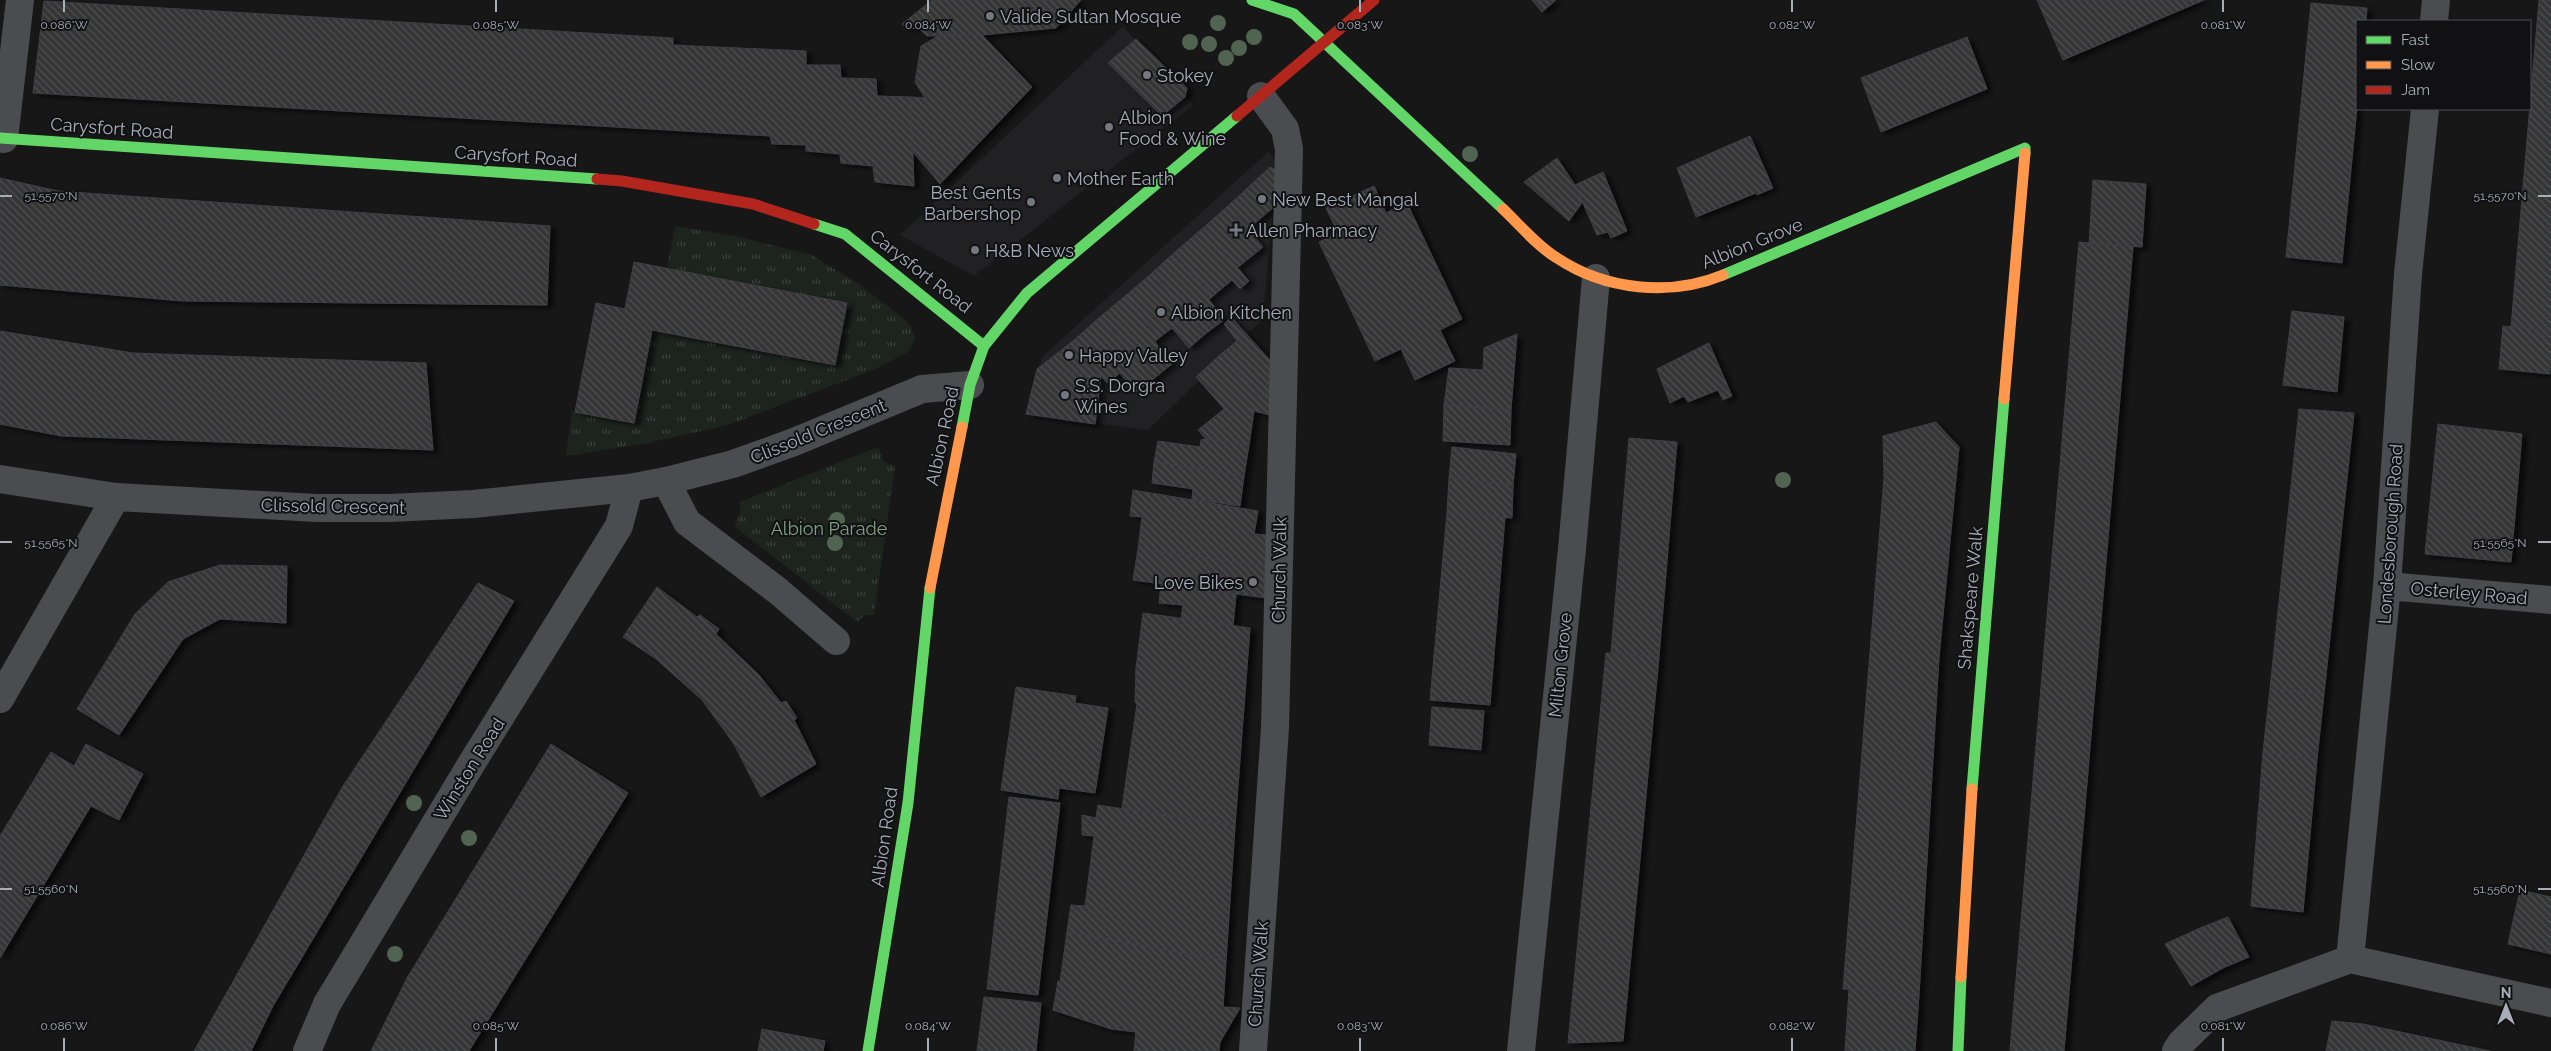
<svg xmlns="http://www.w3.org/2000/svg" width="2551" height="1051" viewBox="0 0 2551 1051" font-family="Raleway,sans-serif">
<defs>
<pattern id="grass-tufts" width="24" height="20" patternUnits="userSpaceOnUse" patternTransform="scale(1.25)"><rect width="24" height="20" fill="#1d241e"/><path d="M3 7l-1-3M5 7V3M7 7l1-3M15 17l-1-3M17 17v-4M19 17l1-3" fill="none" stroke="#3b413d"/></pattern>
<pattern id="building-back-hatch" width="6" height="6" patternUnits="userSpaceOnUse" patternTransform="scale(1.25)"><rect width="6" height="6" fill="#353536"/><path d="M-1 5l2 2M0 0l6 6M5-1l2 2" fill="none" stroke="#4f5051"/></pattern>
<filter id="shadow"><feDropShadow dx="5.5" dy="3" stdDeviation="2.5" flood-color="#0009"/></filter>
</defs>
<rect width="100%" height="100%" fill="#171717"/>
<!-- built -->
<g fill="#212123">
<polygon points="1123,26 1193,105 974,276 900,235"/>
<polygon points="1268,152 1277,163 1263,319 1148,430 1026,414 1042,357"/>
</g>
<!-- grass -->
<g fill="url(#grass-tufts)">
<polygon points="675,226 735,236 812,255 860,285 902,317 911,326 915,339 908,352 873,370 728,425 647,443 566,456 572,411 634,423 652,330 835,365 847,303 667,268"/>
<polygon points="878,447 884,462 895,466 874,615 865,615 857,622 734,526 740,514 740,502"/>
</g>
<!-- building -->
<g fill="url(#building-back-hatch)" stroke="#3f4043" filter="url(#shadow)">
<polygon points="932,0 1081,0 1056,28 982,35 927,36 915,25 908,30 902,24"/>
<polygon points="1532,0 1556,0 1542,12"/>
<polygon points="2037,0 2204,0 2063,60"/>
<polygon points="2539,0 2551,0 2551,331 2511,327"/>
<polygon points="44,1 673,38 673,45 806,51 806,65 840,65 841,78 876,79 877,96 911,97 914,186 875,182 873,166 841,163 840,154 806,151 806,145 772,144 770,136 33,93"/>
<polygon points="2311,3 2367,8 2366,21 2357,21 2357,107 2342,263 2286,257"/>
<polygon points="940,35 982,35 1032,87 940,184 912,151 911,97 925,98 915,82 921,46"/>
<polygon points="1967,37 1987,89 1881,132 1861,78"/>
<polygon points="1136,39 1187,88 1185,97 1162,116 1108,63"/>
<polygon points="1750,136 1773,188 1757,195 1756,193 1696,217 1677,168"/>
<polygon points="1557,158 1575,185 1582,203 1569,221 1524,182"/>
<polygon points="1270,167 1276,170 1275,206 1248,229 1228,206"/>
<polygon points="1603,172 1627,231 1611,238 1608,232 1597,235 1575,185"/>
<polygon points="0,178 58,191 550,226 547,305 182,301 0,285"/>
<polygon points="2093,180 2146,184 2142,247 2089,243"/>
<polygon points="1374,186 1386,213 1407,203 1462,319 1440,330 1455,361 1415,380 1401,349 1375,361 1319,242 1338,233 1326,208"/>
<polygon points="1228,206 1263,247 1237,268 1203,228"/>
<polygon points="1203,228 1249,281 1240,289 1232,280 1213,296 1175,252"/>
<polygon points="2079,242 2133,247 2064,1051 2029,1051 2010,1050"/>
<polygon points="1175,252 1213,296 1209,300 1225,319 1204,335 1152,273"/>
<polygon points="634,262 847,303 835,365 652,330 634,423 575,412 596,303 625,309"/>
<polygon points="1152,273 1204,335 1189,348 1172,328 1160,337 1125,296"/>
<polygon points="1125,296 1160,337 1155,342 1172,364 1152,380 1100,317"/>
<polygon points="2292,311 2344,317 2337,392 2283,385"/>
<polygon points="1100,317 1152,380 1136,392 1120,373 1107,383 1073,341"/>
<polygon points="1231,317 1270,360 1270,393 1260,397 1222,353 1237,341 1224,324"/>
<polygon points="2503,326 2551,331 2550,374 2499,369"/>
<polygon points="0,331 133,353 426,363 433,450 61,436 0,424"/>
<polygon points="1517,334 1511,410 1444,405 1449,368 1483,370 1484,348"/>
<polygon points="1073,341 1101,376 1037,369"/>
<polygon points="1709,343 1732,396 1723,400 1718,390 1688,402 1684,396 1670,403 1657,369"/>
<polygon points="1222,353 1260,397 1270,393 1269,415 1254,411 1247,406 1233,419 1196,377"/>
<polygon points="1037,369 1101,376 1095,424 1026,414"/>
<polygon points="1444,405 1511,410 1510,445 1443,441"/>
<polygon points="1247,406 1254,411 1249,445 1206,439 1198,430 1224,409 1233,419"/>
<polygon points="2299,409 2354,413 2324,694 2270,689"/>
<polygon points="1936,422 1959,447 1939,658 1919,995 1843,989 1884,478 1883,436"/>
<polygon points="2438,424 2522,434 2511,562 2425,554"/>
<polygon points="1629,438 1677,442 1659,657 1611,653"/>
<polygon points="1206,439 1249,445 1244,476 1154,462 1158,441 1200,447 1201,440"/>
<polygon points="1452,447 1516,454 1513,485 1449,478"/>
<polygon points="1154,462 1244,476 1240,506 1192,499 1193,489 1152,483"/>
<polygon points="1449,478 1513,485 1512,518 1447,513"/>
<polygon points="1133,490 1258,511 1254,534 1266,535 1266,566 1138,549 1142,517 1130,516"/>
<polygon points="1447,513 1505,517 1490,705 1430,700"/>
<polygon points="1138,549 1266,566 1266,598 1133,580"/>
<polygon points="220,565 287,566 286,623 220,619 183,639 119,735 77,709 135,614 168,582"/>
<polygon points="478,583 514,601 273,1006 251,1051 194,1051 343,786"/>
<polygon points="1161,585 1236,595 1233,626 1181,619 1183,605 1159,603"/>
<polygon points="657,587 697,617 700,615 719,629 716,634 759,675 781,703 786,701 797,718 794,720 816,764 761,797 734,744 702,700 656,659 623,637"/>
<polygon points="1143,613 1250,628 1235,826 1122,808 1137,704 1135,702 1136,668"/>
<polygon points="1606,653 1659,657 1623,1041 1568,1043"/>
<polygon points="1016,687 1076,696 1075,703 1108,708 1095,793 1059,788 1058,799 1001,790"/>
<polygon points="2270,689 2324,694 2317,759 2263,752"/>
<polygon points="1432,707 1484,711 1481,750 1429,745"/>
<polygon points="86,744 143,774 119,820 91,806 0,958 0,836 51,752 74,766"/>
<polygon points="551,744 628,793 469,1051 371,1051 407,978"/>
<polygon points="2263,752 2317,759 2303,912 2251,906"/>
<polygon points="1009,797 1060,803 1038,995 987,989"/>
<polygon points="1098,805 1235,826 1226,961 1067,932 1071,905 1085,906 1094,836 1082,835 1082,815 1096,818"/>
<polygon points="2520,890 2551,897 2551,954 2508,944"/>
<polygon points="2228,917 2249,957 2223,968 2200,928"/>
<polygon points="2200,928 2223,968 2191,986 2165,944"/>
<polygon points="1067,932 1226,961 1223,1007 1240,1008 1220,1042 1219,1051 1134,1051 1136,1032 1111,1029 1053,1010 1058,981 1060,982"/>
<polygon points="1849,989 1919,995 1915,1051 1845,1051"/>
<polygon points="984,997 1041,1003 1036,1051 977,1051"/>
<polygon points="2332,1021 2363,1024 2490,1051 2326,1051"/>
<polygon points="762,1029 825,1041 823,1051 758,1051"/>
</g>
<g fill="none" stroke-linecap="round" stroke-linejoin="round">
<!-- street -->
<g stroke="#4b4c50" stroke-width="28">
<polyline points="2434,21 2436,0"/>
<polyline points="4,139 20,0"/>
<polyline points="0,479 116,497 317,508 390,508 473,504 629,488 666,481 733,464 794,442 922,389 970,385"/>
<polyline points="666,481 687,522 778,591 836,641"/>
<polyline points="2387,586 2551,600"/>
<polyline points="0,699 116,497"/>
<polyline points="2350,959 2387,586 2408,274 2425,109"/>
<polyline points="307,1051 327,1004 470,766 619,526 629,488"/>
<polyline points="1253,1051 1275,728 1289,149 1285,129 1261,96"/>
<polyline points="1521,1051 1572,549 1596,278"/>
<polyline points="2176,1051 2181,1043 2217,1008 2350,959 2551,1003"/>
</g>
<!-- fast -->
<g stroke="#63d668" stroke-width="11">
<polyline points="1252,0 1294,14 1503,209"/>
<polyline points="0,138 597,179"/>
<polyline points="814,224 845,234 984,346"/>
<polyline points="1723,275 2025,148 2025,153"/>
<polyline points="962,427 970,385 984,346 1027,293 1237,116"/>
<polyline points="1972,789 2004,399"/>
<polyline points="868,1051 908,803 930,588"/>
<polyline points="1958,1051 1961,977"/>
</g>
<!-- slow -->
<g stroke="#ff974d" stroke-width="11">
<path d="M1503,209c17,16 34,37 54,49 48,32 113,39 166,17"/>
<polyline points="2004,399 2025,153"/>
<polyline points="930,588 962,427"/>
<polyline points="1961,977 1972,789"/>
</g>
<!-- jam -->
<g stroke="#b3261e" stroke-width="11">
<polyline points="1237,116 1374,0"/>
<polyline points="597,179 622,181 753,204 814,224"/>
</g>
</g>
<!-- trees -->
<g fill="#506451">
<circle cx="1218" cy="23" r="8"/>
<circle cx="1254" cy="37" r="8"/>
<circle cx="1190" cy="42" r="8"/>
<circle cx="1209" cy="44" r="8"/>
<circle cx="1239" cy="48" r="8"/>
<circle cx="1226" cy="58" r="8"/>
<circle cx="1470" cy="154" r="8"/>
<circle cx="1783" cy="480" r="8"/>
<circle cx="837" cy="520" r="8"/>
<circle cx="835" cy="543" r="8"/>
<circle cx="414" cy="803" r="8"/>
<circle cx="469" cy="838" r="8"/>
<circle cx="395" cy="954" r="8"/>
</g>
<!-- ticks -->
<path fill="none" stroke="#a8adb8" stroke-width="2" d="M64,0v12M496,0v12M928,0v12M1360,0v12M1792,0v12M2223,0v12M0,196h12M2538,196h13M0,542h12M2538,542h13M0,889h12M2538,889h13M64,1038v13M496,1038v13M928,1038v13M1360,1038v13M1792,1038v13M2223,1038v13"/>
<!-- markers -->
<g fill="#757880" stroke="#111113" stroke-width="2">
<circle cx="990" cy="16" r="5"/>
<circle cx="1147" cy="75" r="5"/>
<circle cx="1109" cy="127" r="5"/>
<circle cx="1057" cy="178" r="5"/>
<circle cx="1262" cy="199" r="5"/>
<circle cx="1031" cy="202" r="5"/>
<path d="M1233.5 222.5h5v5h5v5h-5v5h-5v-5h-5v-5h5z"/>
<circle cx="975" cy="250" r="5"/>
<circle cx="1161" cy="312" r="5"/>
<circle cx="1069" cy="355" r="5"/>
<circle cx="1065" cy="395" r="5"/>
<circle cx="1253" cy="582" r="5"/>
</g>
<g text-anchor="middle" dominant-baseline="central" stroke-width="4" stroke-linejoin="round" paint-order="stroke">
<!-- poi labels -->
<g font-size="18" fill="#a8adb8" stroke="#111113" text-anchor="start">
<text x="1000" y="16">Valide Sultan Mosque</text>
<text x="1157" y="75">Stokey</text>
<text x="1119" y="117">Albion<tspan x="1119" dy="21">Food &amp; Wine</tspan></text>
<text x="1067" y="178">Mother Earth</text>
<text x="1021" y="192" text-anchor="end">Best Gents<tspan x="1021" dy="21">Barbershop</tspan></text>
<text x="1272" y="199">New Best Mangal</text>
<text x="1246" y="230">Allen Pharmacy</text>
<text x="985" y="250">H&amp;B News</text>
<text x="1171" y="312">Albion Kitchen</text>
<text x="1079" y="355">Happy Valley</text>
<text x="1075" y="385">S.S. Dorgra<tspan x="1075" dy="21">Wines</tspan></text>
<text x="1243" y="582" text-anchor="end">Love Bikes</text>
</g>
<!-- street labels -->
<g font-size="18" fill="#a8adb8" stroke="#111113">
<text transform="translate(112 128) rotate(4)">Carysfort Road</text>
<text transform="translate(516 156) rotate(4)">Carysfort Road</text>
<text transform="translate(1752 243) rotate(-22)">Albion Grove</text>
<text transform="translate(921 271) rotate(38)">Carysfort Road</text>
<text transform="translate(818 431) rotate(-22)">Clissold Crescent</text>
<text transform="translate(942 436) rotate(-78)">Albion Road</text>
<text transform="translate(333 506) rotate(1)">Clissold Crescent</text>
<text transform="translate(2390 534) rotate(-86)">Londesborough Road</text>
<text transform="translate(1279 570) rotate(-89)">Church Walk</text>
<text transform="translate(2469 593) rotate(5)">Osterley Road</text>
<text transform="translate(1970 598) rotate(-85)">Shakspeare Walk</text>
<text transform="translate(1560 665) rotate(-84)">Milton Grove</text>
<text transform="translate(469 769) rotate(-58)">Winston Road</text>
<text transform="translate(884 837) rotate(-82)">Albion Road</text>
<text transform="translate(1258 974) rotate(-86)">Church Walk</text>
</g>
<!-- park labels -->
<g font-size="18" fill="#7fa381" stroke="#111113">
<text x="829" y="528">Albion Parade</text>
</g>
</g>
<g font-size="12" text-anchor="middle" fill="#a8adb8" stroke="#111113" stroke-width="4" stroke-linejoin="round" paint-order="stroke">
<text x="64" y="29">0.086°W</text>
<text x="496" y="29">0.085°W</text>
<text x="928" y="29">0.084°W</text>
<text x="1360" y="29">0.083°W</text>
<text x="1792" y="29">0.082°W</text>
<text x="2223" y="29">0.081°W</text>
<text x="51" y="200">51.5570°N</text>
<text x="2500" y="200">51.5570°N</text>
<text x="51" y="547">51.5565°N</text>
<text x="2500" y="547">51.5565°N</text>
<text x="51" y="893">51.5560°N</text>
<text x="2500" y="893">51.5560°N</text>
<text x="64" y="1030">0.086°W</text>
<text x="496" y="1030">0.085°W</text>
<text x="928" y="1030">0.084°W</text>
<text x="1360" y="1030">0.083°W</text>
<text x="1792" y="1030">0.082°W</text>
<text x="2223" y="1030">0.081°W</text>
</g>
<!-- legend -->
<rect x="2356" y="20" width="175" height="90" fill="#111113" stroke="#4d4f55"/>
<rect x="2366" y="36" width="25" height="8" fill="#63d668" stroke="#4d4f55"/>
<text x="2401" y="45" font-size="15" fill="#a8adb8">Fast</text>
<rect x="2366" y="61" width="25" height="8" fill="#ff974d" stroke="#4d4f55"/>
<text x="2401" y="70" font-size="15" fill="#a8adb8">Slow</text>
<rect x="2366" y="86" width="25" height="8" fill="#b3261e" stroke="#4d4f55"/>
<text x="2401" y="95" font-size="15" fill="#a8adb8">Jam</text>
<!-- north arrow -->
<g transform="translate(2506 1006)" stroke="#111113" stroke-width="4" paint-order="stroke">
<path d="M0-4L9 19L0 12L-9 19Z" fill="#a8adb8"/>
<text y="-8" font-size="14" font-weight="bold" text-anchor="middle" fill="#a8adb8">N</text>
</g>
</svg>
